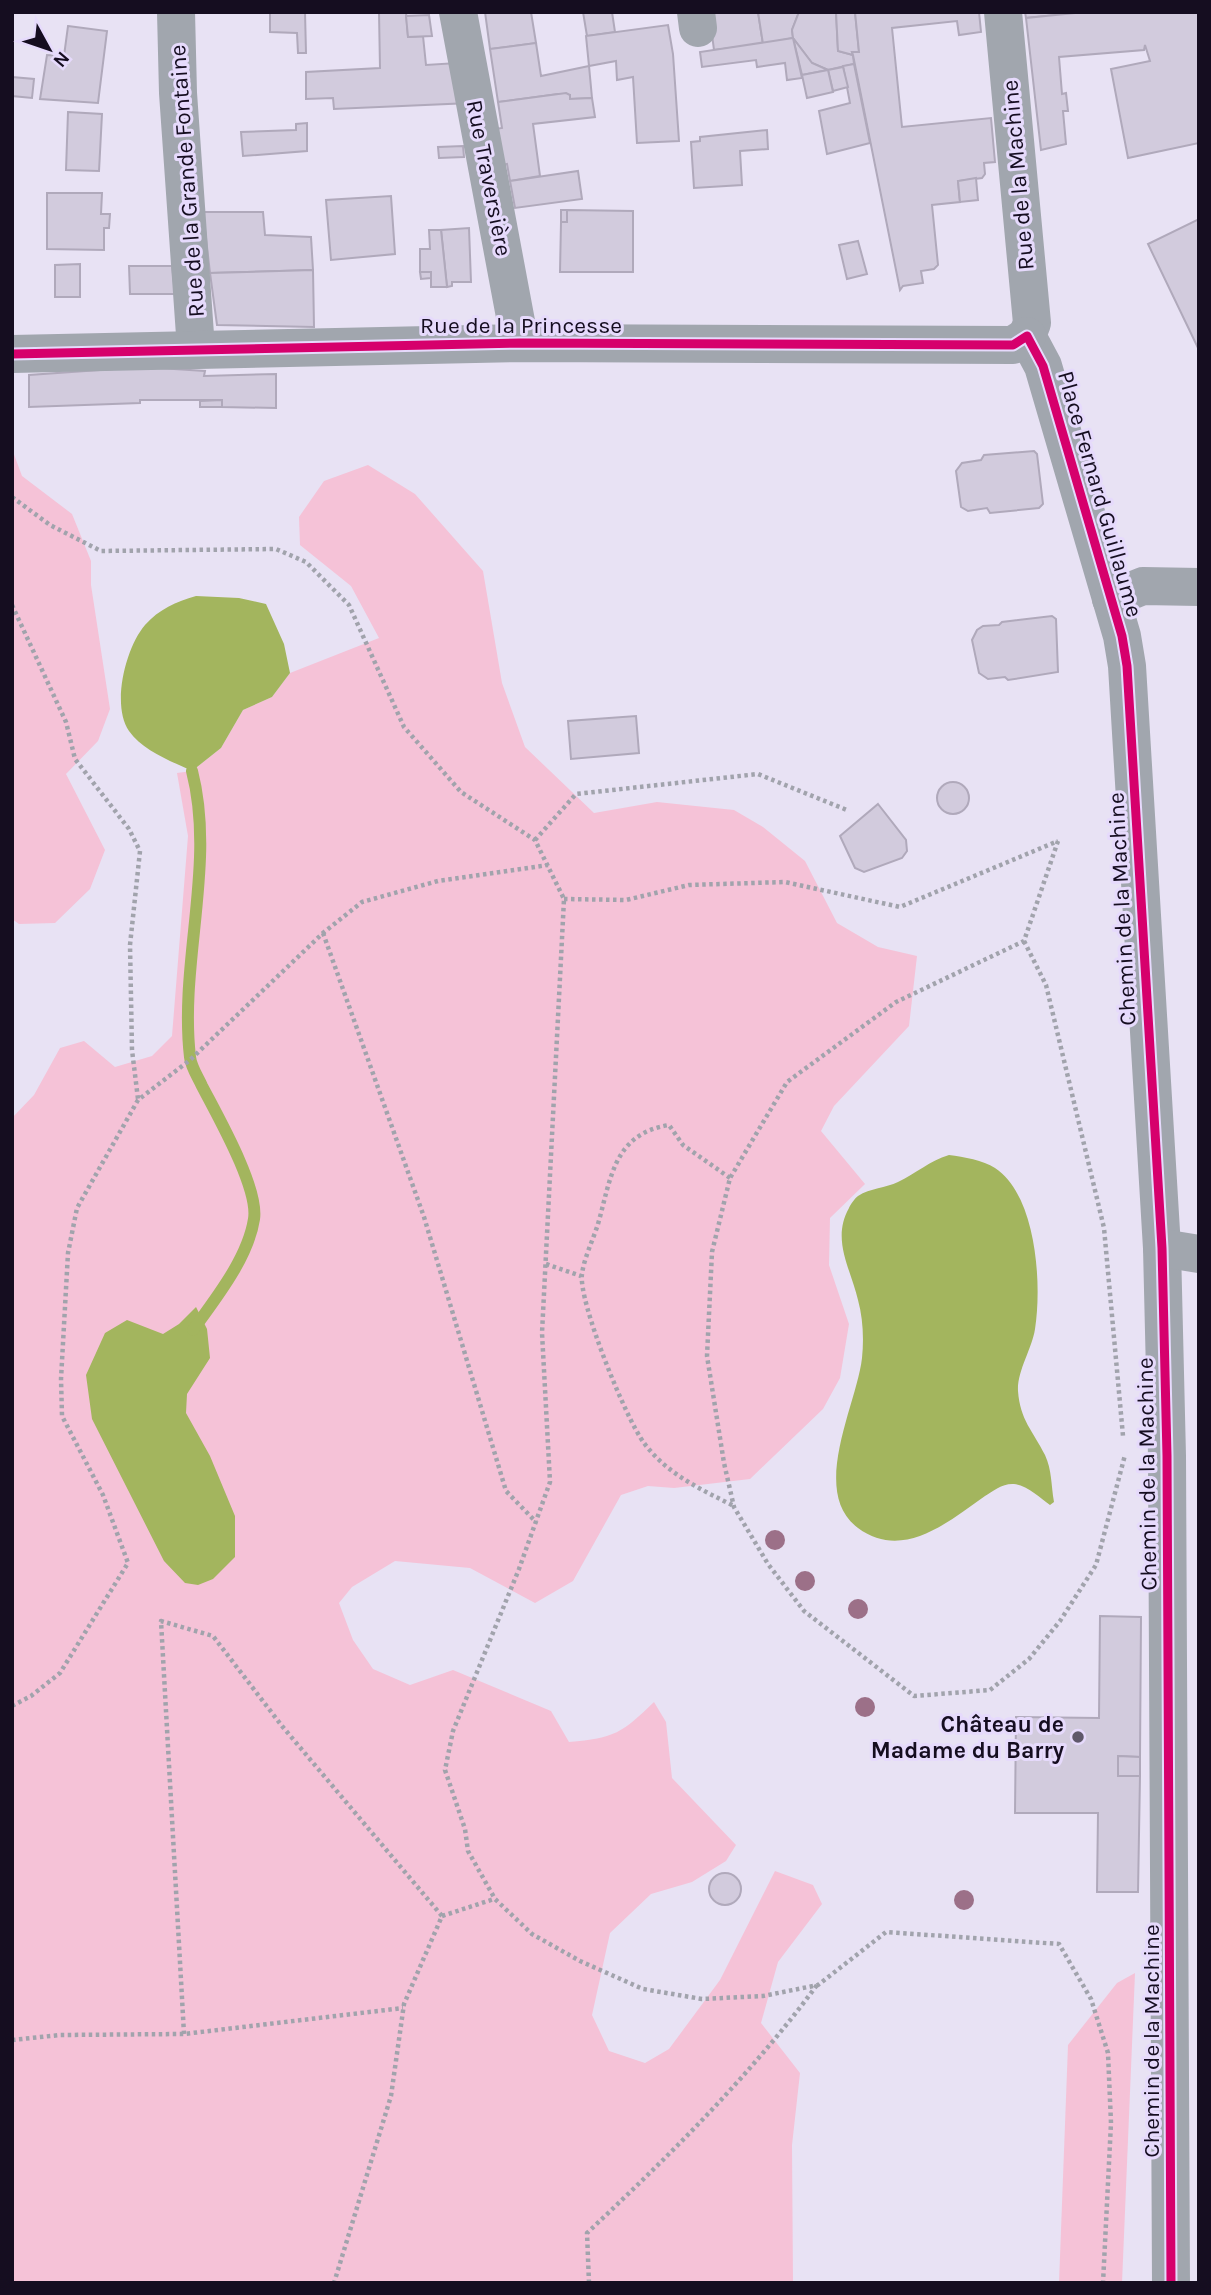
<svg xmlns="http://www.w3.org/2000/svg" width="1211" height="2295" viewBox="0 0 1211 2295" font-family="Karla,sans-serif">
<rect width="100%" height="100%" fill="#e8e2f4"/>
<!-- green -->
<g fill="#f5c2d7">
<polygon points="12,449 22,476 72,514 91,561 91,585 110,709 98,741 66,774 105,850 90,889 55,923 19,924 12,919"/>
<path d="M368,465l47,29 68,77 19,112 23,64 69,66 63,-11 77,8 29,17 42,34 32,62 41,24 39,9 -8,70 -75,80 -13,25 44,53 -35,34 -1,47 20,59 -9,54 -17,31 -73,70 -76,9 -26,-2 -27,9 -48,86 -38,22 -65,-35 -75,-7 -43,26 -13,16 14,37 20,29 37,16 43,-15 98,41 18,31c46,-4 53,-9 85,-40l12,20 6,56 64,67 -10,16 -34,21 -41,12 -41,39 -18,82 17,36 36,12 24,-14 51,-69 55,-109 38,14 9,19 -44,58 -17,61 39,50 -8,72 1,138h-781v-1165l22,-23 26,-47 24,-7 31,26 37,-11 20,-20 16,-200 -11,-63 15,-2 29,-23 22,-38 29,-13 18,-24 89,-35 -28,-52 -51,-41 -1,-28 25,-36z"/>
<polygon points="1135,1973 1122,2283 1059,2283 1068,2045 1117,1983"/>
</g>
<!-- water -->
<g fill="#a3b55e">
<path d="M196,596l43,2 27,6 18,40 6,29 -18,24 -29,13 -22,38 -29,23c-21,-10 -49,-20 -63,-40 -18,-26 -3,-84 16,-106 14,-16 31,-23 51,-29z"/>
<path d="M949,1155c15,2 34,5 46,13 42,28 47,117 40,161 -3,20 -18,42 -17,62 2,29 15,40 27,64 7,15 6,30 9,47l-4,3c-10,-7 -23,-20 -36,-21 -11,-1 -21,7 -29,12 -37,26 -82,65 -127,32 -49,-36 -1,-124 4,-170 2,-19 1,-40 -4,-58 -7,-31 -27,-60 -9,-92 1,-3 6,-10 9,-12 12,-8 28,-8 40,-14 19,-9 31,-21 51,-27z"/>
<polygon points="196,1307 207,1329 210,1358 187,1394 186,1413 210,1456 235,1516 235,1557 213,1579 198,1585 185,1583 164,1561 92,1419 86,1375 105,1333 127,1320 163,1334 179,1324"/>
</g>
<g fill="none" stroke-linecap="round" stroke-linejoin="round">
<!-- stream -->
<path stroke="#a3b55e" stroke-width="12" d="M192,771c24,93 -13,191 -2,286 1,10 8,20 12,29 15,29 57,102 52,133 -6,39 -38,79 -61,111"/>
</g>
<!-- building -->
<g fill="#d2cbdd" stroke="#b0a9bb" stroke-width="2">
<polygon points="270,12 305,12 306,53 298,53 297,33 270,32"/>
<polygon points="379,12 406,12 408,37 423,36 426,65 457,63 470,103 334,109 333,98 306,99 306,72 380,68"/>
<polygon points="485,12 531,12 536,43 490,49"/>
<polygon points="583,12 612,12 615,32 587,36"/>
<polygon points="709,12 758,12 763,44 714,50"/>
<polygon points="758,12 799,12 792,30 793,38 763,44"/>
<polygon points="799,12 836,12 838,51 853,55 854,64 828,70 812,63 793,38 792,30"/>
<polygon points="836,12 855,12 859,52 852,52 853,55 838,51"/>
<polygon points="855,12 979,12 981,32 959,35 957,21 892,28 902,127 991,118 995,162 984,163 985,174 982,178 958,181 960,202 932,205 938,265 934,269 921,271 923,283 903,286 900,290 853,55 852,52 859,52"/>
<polygon points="1025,12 1057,12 1057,15 1026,18"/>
<polygon points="1057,12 1085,12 1085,13 1057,15"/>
<polygon points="1199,12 1199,143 1128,158 1111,69 1150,61 1145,45 1144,50 1059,57 1062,94 1066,93 1068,111 1063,111 1066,144 1041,150 1026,18 1085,12"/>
<polygon points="429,15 432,36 408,37 406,16"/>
<polygon points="668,25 673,54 679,141 637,143 633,77 617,80 616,61 589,66 586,36"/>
<polygon points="68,26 107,31 98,103 40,99 47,55 64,56"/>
<polygon points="793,38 812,63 828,70 802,75"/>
<polygon points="793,38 802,78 787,80 785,63 757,67 756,60 702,67 700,52"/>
<polygon points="536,43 541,76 589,66 592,98 570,99 570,95 558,94 498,102 490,49"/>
<polygon points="854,64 870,143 827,154 819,111 850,103 843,66"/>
<polygon points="843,67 848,87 833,91 828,70"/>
<polygon points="828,70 833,92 807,98 802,75"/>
<polygon points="12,77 34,79 32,98 12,96"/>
<polygon points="566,93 570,95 570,99 592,98 595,117 533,124 540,176 510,181 507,164 501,165 495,129 502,128 498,102"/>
<polygon points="68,112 102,114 99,171 66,170"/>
<polygon points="307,123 307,151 243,156 241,132 296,130 296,124"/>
<polygon points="767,130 768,149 740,151 742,185 694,188 691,142 700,141 700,137"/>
<polygon points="463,146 464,157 439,158 438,147"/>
<polygon points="578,171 582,199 515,208 510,181"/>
<polygon points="976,178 978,200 960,202 958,181"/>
<polygon points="47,193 102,193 101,214 110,214 109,228 104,228 104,250 47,249"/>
<polygon points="391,196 395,254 331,260 326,200"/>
<rect x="561" y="210" width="6" height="12"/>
<polygon points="567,210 633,211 633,272 560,272 561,222 567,222"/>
<polygon points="203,212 263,212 265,235 311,237 313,270 210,273"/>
<polygon points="1199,219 1199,350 1148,244"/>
<polygon points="469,228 471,282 452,282 452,286 447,287 441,230"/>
<polygon points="429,230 441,230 447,287 431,287 431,272 420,272 420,249 430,249"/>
<polygon points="858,241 867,274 847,279 839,245"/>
<polygon points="80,264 80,297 55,297 55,265"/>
<polygon points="129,266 172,266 175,294 130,294"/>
<polygon points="313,270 314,327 217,325 210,273"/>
<polygon points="420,272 431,272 431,278 421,279"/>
<polygon points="143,367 205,371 204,376 276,374 276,408 222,407 222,400 140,400 140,403 29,407 29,375"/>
<polygon points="222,400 222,407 200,407 200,401"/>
<polygon points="1034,451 1037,454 1043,504 1039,508 990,513 987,508 968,511 961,507 956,471 962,463 981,460 984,455"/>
<polygon points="1052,616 1056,619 1058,672 1008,680 1005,677 988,679 979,673 972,640 977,630 983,626 999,625 1002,622"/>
<polygon points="636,716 639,753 571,759 568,721"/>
<circle cx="953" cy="798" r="16"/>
<polygon points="878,804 906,840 907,851 902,858 864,872 855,868 840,836"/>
<polygon points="1100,1616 1141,1617 1140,1757 1118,1756 1118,1776 1140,1776 1138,1892 1097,1892 1098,1813 1015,1813 1016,1717 1099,1718"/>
<polygon points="1118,1756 1140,1757 1140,1776 1118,1776"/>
<circle cx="725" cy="1889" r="16"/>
</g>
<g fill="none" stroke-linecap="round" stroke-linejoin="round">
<!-- path -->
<g stroke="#a1a3ac" stroke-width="4.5" stroke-dasharray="3.5 3.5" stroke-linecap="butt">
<polyline points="12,497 50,525 101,551 276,549 306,562 349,605 404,727 461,792 535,840 564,899 542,1333 550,1482 519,1569 453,1731 445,1770 465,1829 468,1851 495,1899 532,1934 580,1961 643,1989 702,1999 763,1996 818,1985 886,1932 1059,1944 1091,1999 1108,2053 1111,2123 1103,2283"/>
<polyline points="12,605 66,722 75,759 129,829 140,851 130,945 132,1050 138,1099"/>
<polyline points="535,840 576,794 758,774 847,810"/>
<polyline points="1058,841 1024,941 896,1002 787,1082 730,1178 712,1252 707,1356 724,1463 734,1507 768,1564 804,1611 914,1696 990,1690 1029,1659 1060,1621 1096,1565 1125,1455"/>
<polyline points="564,899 626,900 689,885 785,882 900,907 1058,841"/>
<polyline points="323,933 424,1217 506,1491 536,1522"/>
<polyline points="1024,941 1046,985 1104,1228 1123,1436"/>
<path d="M730,1178l-47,-33 -14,-20c-56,9 -58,54 -71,99 -5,16 -14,34 -16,50 -4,27 44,145 62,169 23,31 56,46 90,63"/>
<polyline points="546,1264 581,1276"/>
<polyline points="12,1706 31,1696 60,1673 128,1563 103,1495 62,1416 61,1379 68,1253 77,1208 138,1100 190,1060 323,933 362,902 438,881 548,865"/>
<polyline points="442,1916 494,1899"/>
<polyline points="184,2034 161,1621 213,1636 282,1726 442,1916 404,2004 391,2096 334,2283"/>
<polyline points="12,2040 60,2035 184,2034 403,2008"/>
<path d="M589,2283l-2,-50c82,-77 163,-157 230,-248"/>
</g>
<!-- minor -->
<g stroke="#a1a6ae" stroke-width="38">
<polyline points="176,12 178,93 196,349"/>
<polyline points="458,12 520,343"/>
<polyline points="696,12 698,28"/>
<polyline points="1003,12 1032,323 1027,336"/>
<polyline points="1027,336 1043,366 1122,636 1127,666 1162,1248 1167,1456 1171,2283"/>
<polyline points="12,354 520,343 1013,345 1027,336"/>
<polyline points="1111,599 1143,586 1199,587"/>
<polyline points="1162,1248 1199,1254"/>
</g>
<defs>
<polyline id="cycleway" points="12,354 520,343 1013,345 1027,336 1043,366 1122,636 1127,666 1162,1248 1167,1456 1171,2283"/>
</defs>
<!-- cycleway casing -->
<use href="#cycleway" stroke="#e6dafc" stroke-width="13"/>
<!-- cycleway -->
<use href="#cycleway" stroke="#d6006c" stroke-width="9"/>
</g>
<!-- trees -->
<g fill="#9c7088">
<circle cx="775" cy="1540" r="10"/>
<circle cx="805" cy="1581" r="10"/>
<circle cx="858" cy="1609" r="10"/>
<circle cx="865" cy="1707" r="10"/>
<circle cx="964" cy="1900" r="10"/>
</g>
<!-- markers -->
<circle fill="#5f586a" stroke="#e6dafc" stroke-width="2.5" cx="1078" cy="1737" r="7"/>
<g text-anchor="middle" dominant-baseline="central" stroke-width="6" stroke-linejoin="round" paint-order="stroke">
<!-- street labels -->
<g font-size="23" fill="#150d20" stroke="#e6dafc">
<text transform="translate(1018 175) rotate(-95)">Rue de la Machine</text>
<text transform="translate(489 178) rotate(79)">Rue Traversière</text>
<text transform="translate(187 181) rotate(-94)">Rue de la Grande Fontaine</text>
<text x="521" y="325">Rue de la Princesse</text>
<text transform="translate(1100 494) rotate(74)">Place Fernard Guillaume</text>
<text transform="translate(1122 909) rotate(-93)">Chemin de la Machine</text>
<text transform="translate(1147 1474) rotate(-91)">Chemin de la Machine</text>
<text transform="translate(1151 2041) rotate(-90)">Chemin de la Machine</text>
</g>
<!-- poi labels -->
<g font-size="23" font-weight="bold" fill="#150d20" stroke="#e6dafc" text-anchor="end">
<text x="1064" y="1724">Château de<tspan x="1064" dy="26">Madame du Barry</tspan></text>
</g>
</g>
<!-- border -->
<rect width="1211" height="2295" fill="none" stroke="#150d20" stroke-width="28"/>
<!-- north arrow -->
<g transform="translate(49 49) rotate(130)" stroke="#e6dafc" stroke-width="5" paint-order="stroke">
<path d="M0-5L12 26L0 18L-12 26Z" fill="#150d20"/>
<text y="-10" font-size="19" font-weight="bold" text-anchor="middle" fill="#150d20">N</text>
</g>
</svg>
